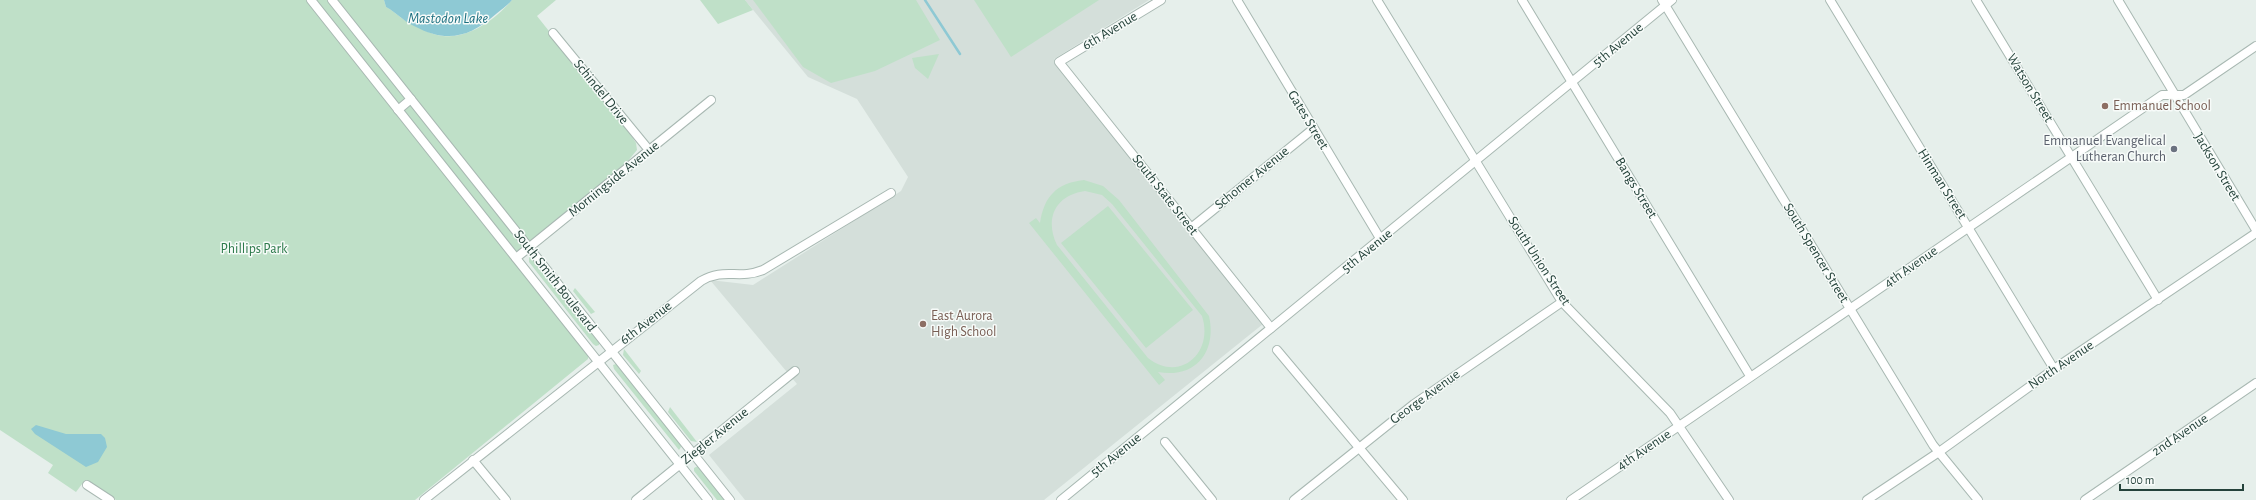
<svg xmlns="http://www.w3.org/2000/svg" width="2256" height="500" viewBox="0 0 2256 500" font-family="'Alegreya Sans',sans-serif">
<rect width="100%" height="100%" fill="#e6efeb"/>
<!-- built -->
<polygon fill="#d4dfda" points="745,0 1149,0 1054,59 1133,162 1263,324 1044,500 745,500 709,455 797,384 710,280 753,285 901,191 908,177 857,99 808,77"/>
<!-- green -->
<g fill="#bfe0c8" fill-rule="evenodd">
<path d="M0,0h384l2,7c7,3 13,10 20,14 11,5 25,14 37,15 26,3 53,-17 69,-36h44l-19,16 89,112 10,15 1,7 -10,12 -116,94 77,99v4l-173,141h-299l-31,-20 -9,12 -28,-19 5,-8 -53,-35z"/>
<polygon points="700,0 745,0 753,10 718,24"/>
<polygon points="753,0 916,0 940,40 875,71 831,83 803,67"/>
<polygon points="974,0 1099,0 1011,57"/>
<polygon points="939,54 928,79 915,68 912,58"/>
<path d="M1084,180l19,6 16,14 90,116c8,35 -13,63 -51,56l7,8 -6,5 -130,-162 7,-5 4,5c4,-26 16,-40 44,-43zM1085,191l17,4 10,9 90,112c12,37 -22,67 -54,42l-91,-113c-13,-27 -1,-50 28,-54z"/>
<polygon points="1108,206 1193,310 1146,348 1061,243"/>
<polygon points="529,257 533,257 599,342 599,345 596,346 593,344 529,262"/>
<polygon points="575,288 595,312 591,314 573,291"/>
<polygon points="624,349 641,371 639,374 623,355"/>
<polygon points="616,364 680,443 681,447 679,450 614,369 613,365"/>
<polygon points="670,407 697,442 691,441 668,412"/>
<polygon points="698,466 725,500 717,500 694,471 694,468"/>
</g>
<!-- water -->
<g fill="#8ec9d4">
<path d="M384,0h128c-5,6 -11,10 -16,14 -27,24 -50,29 -82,12 -11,-5 -18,-14 -28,-19z"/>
<polygon points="36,425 66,434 101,434 105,438 107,447 98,462 86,467 35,434 31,429"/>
</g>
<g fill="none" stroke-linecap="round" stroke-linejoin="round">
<!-- stream -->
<polyline stroke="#8ec9d4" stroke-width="2.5" points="925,0 960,54"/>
<defs>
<g id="street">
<polyline points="311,0 708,500"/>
<polyline points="332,0 730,500"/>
<polyline points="1161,0 1059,62 1271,328"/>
<polyline points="1237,0 1381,240"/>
<polyline points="1377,0 1562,302 1670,413 1729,500"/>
<polyline points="1522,0 1750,376"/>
<polyline points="1662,0 1933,445 1978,500"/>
<polyline points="1830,0 2054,369"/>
<polyline points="1976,0 2158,300"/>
<polyline points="2118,0 2256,230"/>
<polyline points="553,33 649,150"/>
<polyline points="398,110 411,99"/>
<polyline points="1191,228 1313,129"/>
<polyline points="516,258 711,100"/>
<polyline points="1277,350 1403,500"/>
<polyline points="1165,442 1212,500"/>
<polyline points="473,460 506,500"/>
<polyline points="87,485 110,500"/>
<path d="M424,500l277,-219c24,-14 37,-1 62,-11l128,-77"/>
<polyline points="636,500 795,371"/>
<polyline points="1061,500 1672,0"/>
<polyline points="1294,500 1414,404 1562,302"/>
<polyline points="1571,500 2162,95 2184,95 2256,46"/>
<polyline points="1867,500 1939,452 2054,369 2256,233"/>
<polyline points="2085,500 2256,383"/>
</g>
</defs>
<!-- street casing -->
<use href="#street" stroke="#a8b8b2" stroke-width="10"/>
<!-- street -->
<use href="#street" stroke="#fff" stroke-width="8"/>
</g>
<!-- markers -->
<g fill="#8d6e63" stroke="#f7fbf9" stroke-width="1.5">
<circle cx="2105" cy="106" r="4"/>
<circle cx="923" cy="324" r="4"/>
</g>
<circle fill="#6b7280" stroke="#f7fbf9" stroke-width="1.5" cx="2174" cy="149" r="4"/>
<g text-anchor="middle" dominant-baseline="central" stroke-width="3" stroke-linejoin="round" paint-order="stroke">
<!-- street labels -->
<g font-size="14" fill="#24423a" stroke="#f7fbf9">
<text transform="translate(1110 31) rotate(-31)">6th Avenue</text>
<text transform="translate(1618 45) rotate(-40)">5th Avenue</text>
<text transform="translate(2030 88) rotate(59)">Watson Street</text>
<text transform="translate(601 92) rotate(51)">Schindel Drive</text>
<text transform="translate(1308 120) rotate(59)">Gates Street</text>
<text transform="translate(2217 167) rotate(59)">Jackson Street</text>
<text transform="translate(1252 178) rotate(-39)">Schomer Avenue</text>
<text transform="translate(614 179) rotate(-39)">Morningside Avenue</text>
<text transform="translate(1942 184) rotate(58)">Hinman Street</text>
<text transform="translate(1636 188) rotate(59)">Bangs Street</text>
<text transform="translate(1165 195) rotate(52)">South State Street</text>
<text transform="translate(1367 251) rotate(-39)">5th Avenue</text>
<text transform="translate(1816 253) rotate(59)">South Spencer Street</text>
<text transform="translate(1539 261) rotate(57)">South Union Street</text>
<text transform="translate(1911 267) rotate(-35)">4th Avenue</text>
<text transform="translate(555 281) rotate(52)">South Smith Boulevard</text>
<text transform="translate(646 323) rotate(-38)">6th Avenue</text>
<text transform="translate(2061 365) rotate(-34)">North Avenue</text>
<text transform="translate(1425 397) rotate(-36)">George Avenue</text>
<text transform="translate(2180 435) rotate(-34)">2nd Avenue</text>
<text transform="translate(715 436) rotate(-39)">Ziegler Avenue</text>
<text transform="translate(1644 450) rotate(-34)">4th Avenue</text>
<text transform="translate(1116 455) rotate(-39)">5th Avenue</text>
</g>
<!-- education labels -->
<g font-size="14" fill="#785e54" stroke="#f7fbf9" text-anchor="start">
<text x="2113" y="106">Emmanuel School</text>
<text x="931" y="316">East Aurora<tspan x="931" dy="16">High School</tspan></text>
</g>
<!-- worship labels -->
<g font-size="14" fill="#5b616d" stroke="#f7fbf9" text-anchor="end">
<text x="2166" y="141">Emmanuel Evangelical<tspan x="2166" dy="16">Lutheran Church</tspan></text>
</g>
<!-- park labels -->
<g font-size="14" fill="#2d7a4b" stroke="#f7fbf9">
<text x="254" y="249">Phillips Park</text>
</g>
<!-- water labels -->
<g font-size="15" font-style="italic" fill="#1c6f80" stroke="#f7fbf9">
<text x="448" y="18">Mastodon Lake</text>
</g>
</g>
<!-- scale -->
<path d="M2120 484v6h123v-6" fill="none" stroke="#24423a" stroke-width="2"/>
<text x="2126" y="484" font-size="12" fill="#24423a" stroke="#f7fbf9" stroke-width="3" paint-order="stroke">100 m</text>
</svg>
